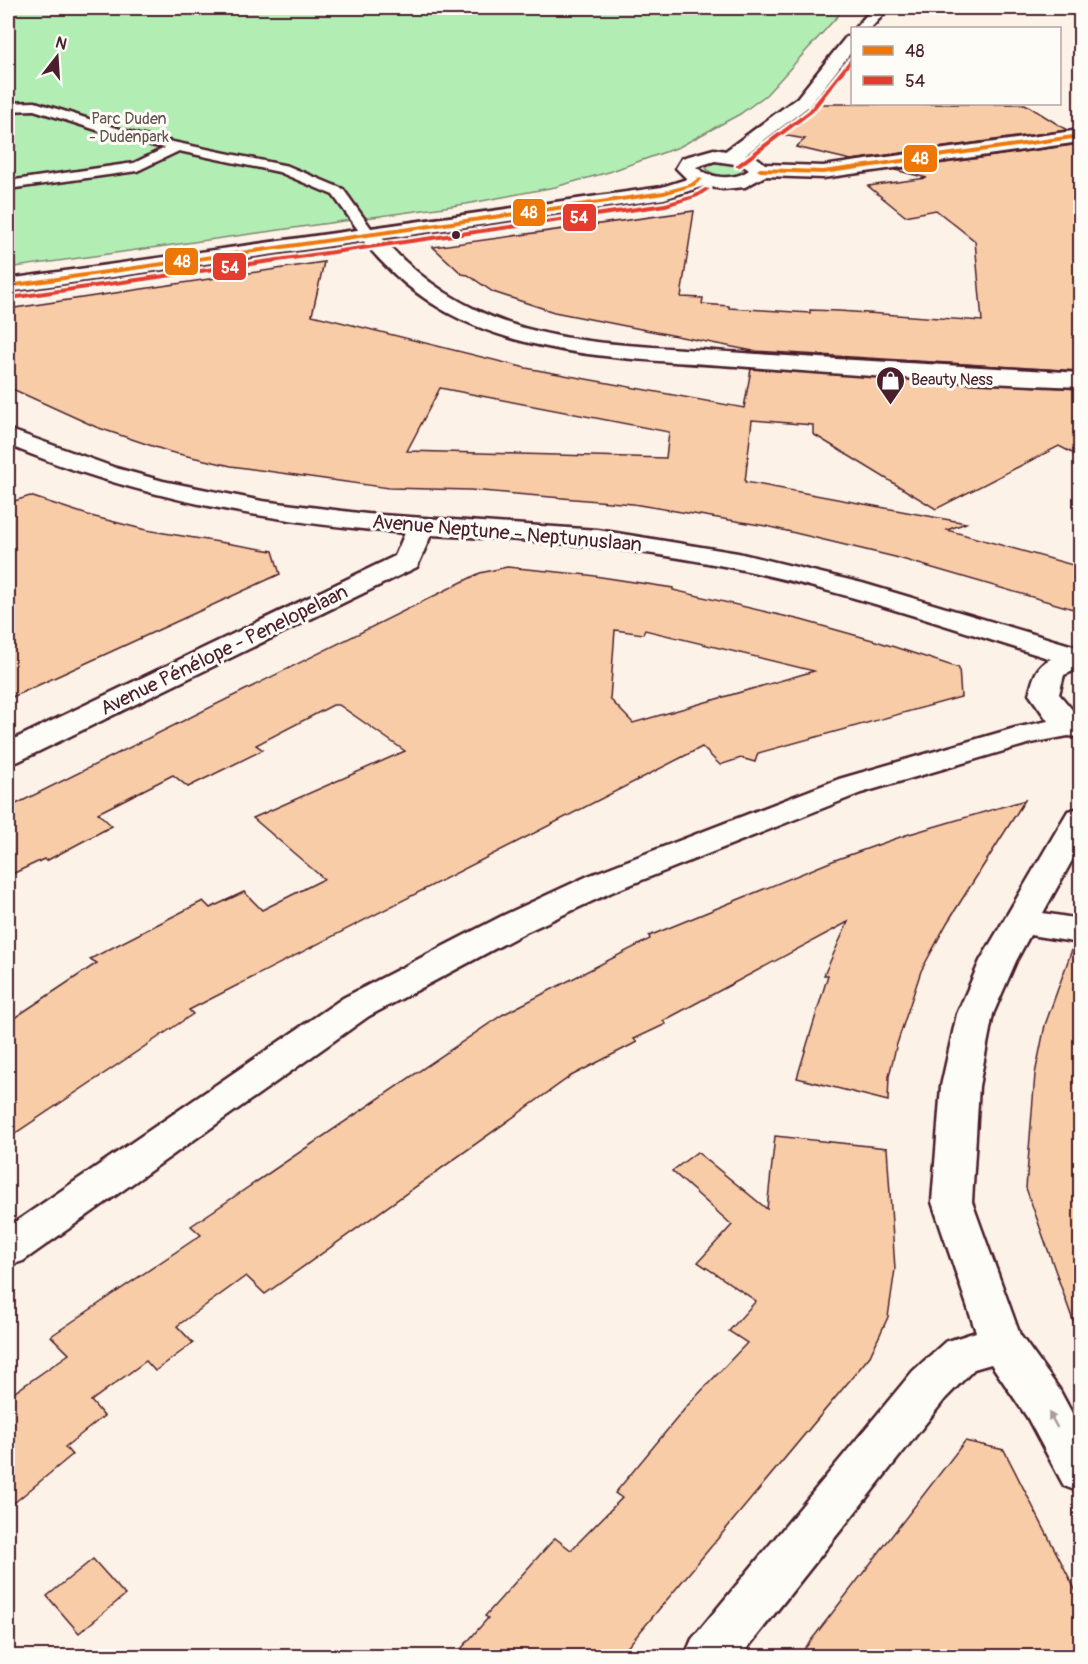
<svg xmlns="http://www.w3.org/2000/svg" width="1088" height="1664" viewBox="0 0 1088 1664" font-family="Pangolin,sans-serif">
<rect width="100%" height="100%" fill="#fcf2e7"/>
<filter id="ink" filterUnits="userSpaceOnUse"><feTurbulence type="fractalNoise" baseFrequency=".0167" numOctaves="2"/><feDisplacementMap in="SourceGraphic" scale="12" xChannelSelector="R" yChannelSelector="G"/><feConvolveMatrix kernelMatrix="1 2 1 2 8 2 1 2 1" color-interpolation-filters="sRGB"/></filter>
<g filter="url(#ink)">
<!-- green -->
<g fill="#b2eeb4" stroke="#7e8670" stroke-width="1.5">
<polygon points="8,8 845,8 766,95 740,114 679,147 609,172 555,187 466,204 8,268"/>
<path d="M729,162l12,4 2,6c-12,6 -28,7 -37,-4l7,-5z"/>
</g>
<!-- building -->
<g fill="#f8cca7" stroke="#4a1f2b" stroke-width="1.5" fill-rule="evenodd">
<polygon points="814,104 1025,104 1067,130 851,160 796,147 805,139 777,134"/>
<polygon points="1080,144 1080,371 753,351 554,312 493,292 468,275 462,274 433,247 694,211 681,297 703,298 702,304 729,306 729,308 810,313 810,310 839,311 982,321 975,241 936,210 905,216 868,186 927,178 895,170"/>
<path d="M324,262l-12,53 214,53 218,40 7,-39 329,20v68l-21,-11 -123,63 -123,-75v-9l-61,-5 -7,62 221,41 -19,7 133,37v44l-185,-54 -129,-31 -133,-22 -163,-14 -81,-2 -158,-22 -61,-14 -74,-25 -88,-40v-78zM440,388l229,44 -3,26 -259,-7z"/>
<polygon points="30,496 91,516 146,530 273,551 280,574 8,699 8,503"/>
<path d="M507,567l81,8 85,13v2l128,30 75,21 83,27 2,29 -203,56 -3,9 -14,-4 -21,7 -18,-18 -513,263 4,4 -185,124v-116l89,-59 -7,-4 113,-58 7,7 34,-16 18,18 62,-31 -71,-61 152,-67 -66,-46h-6l-77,40 7,5 -75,37 -15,-12 -75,38 14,13 -66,35 -2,-2 -36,17v-68l472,-235zM615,630l28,4 2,-4 169,41 -181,52 -23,-24z"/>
<polygon points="1025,800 947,923 921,971 896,1047 889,1076 888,1101 797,1078 828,975 824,975 848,922 663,1021 666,1024 634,1039 637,1042 571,1076 265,1294 246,1276 177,1326 193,1343 155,1371 146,1361 91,1401 104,1416 65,1447 72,1455 8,1508 8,1397 69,1354 51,1336 201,1235 191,1226 502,1015 650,939 649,936 835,860 906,835"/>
<polygon points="1074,944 1080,945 1080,1328 1076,1329 1026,1188 1035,1074 1045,1025"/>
<polygon points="775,1136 887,1148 895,1269 888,1317 870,1356 620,1656 455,1656 488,1618 485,1616 555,1538 571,1550 622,1498 615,1493 688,1405 747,1343 729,1331 756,1301 698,1262 732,1225 672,1171 697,1152 767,1209"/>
<polygon points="965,1441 1004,1450 1080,1599 1080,1656 799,1656"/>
<polygon points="93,1559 125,1595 79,1633 47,1596"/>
</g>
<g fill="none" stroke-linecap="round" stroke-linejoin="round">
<defs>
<polygon id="lane" points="35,102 139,135 288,166 343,189 376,235 374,238 364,238 333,195 279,172 179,151 137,171 8,189 8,181 134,163 165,148 131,141 34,110 8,111 8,103"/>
<g id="street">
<polygon points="873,8 889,8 871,28 855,28"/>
<polygon points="852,36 852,51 809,106 738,160 724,160 721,156 724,152 797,98 846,37"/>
<path d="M369,229l7,2c35,42 80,74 132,92 65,22 138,23 206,28 122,9 244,14 366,22v14c-114,-4 -230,-12 -344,-21 -86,-6 -179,-7 -260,-40 -45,-18 -84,-49 -114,-87l-3,-4 3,-4z"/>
<path d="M8,429l108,39 47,13 99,20 105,13 231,16 140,23 124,30 218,65v20l-16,7 -5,19 21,25v18l-12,-1 -37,7 -170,50 -249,99 -86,40 -157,84 -346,245 -15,5v-39l335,-229 159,-82 86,-40 251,-97 176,-51 33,-7 -19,-27c5,-16 6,-28 22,-35 -122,-38 -245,-81 -372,-101 -82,-14 -165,-19 -248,-23l-14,32 -398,194 -11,3v-22l387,-186 10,-23c-137,-11 -270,-35 -397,-88z"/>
<polygon points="1080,808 1080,846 1043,913 1080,919 1080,943 1030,935 1016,961 993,1014 979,1086 972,1202 1020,1335 1059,1389 1080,1428 1080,1492 1064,1486 1027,1417 991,1364 974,1369 945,1399 741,1656 685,1656 692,1639 913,1371 945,1342 976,1332 932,1202 941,1086 957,1014 980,961 1068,811"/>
</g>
<path id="secondary" d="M1080,130v12l-257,36 -58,-2 -20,11 -22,2 -19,-3 -40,13 -656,93v-13l654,-92 25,-8 -11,-11 6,-10 32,-9 41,7 10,8 58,2zM715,161l27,4 7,5c-15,11 -39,9 -53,-3z"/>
</defs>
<!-- lane casing -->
<use href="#lane" stroke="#4a1f2b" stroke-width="5"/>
<!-- street casing -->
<use href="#street" stroke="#4a1f2b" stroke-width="5"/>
<!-- secondary casing -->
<use href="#secondary" stroke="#4a1f2b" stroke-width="5"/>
<!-- lane -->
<use href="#lane" fill="#fdfcf7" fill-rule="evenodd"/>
<!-- street -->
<use href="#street" fill="#fdfcf7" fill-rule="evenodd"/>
<!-- secondary -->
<use href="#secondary" fill="#fdfcf7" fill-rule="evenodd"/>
<defs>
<g id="bus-1">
<polygon points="1080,134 1080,138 823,174 760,172 757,170 760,168 823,170"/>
<polygon points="698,178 703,179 694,186 664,195 8,288 8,284 664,191 690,184"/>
</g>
<g id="bus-2">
<polygon points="850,59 852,59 852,62 813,112 740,167 736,167 736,165 809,110"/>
<polygon points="705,188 710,189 698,197 666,207 10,300 8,299 8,297 10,296 665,203 694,195"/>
</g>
</defs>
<!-- bus-1 casing -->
<use href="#bus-1" stroke="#fdfcf7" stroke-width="5"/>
<!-- bus-2 casing -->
<use href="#bus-2" stroke="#fdfcf7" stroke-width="5"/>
<!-- bus-1 -->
<use href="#bus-1" fill="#ed7807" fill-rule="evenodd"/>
<!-- bus-2 -->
<use href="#bus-2" fill="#e43c2e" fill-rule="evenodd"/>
</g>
<!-- one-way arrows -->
<defs><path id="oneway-solid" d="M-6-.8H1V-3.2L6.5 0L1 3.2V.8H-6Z" transform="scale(1.5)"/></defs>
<use fill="#ac999b" href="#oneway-solid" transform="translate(1053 1420) rotate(-119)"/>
</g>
<!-- icons -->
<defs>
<symbol id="shop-pin" viewBox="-11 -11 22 30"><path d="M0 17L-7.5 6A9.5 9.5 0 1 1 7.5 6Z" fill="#4a1f2b" stroke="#fdfcf7"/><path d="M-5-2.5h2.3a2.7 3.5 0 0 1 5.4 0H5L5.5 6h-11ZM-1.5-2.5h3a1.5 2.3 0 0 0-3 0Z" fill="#fff"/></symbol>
</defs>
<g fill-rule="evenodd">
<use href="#shop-pin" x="874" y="364" width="33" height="45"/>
</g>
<!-- markers -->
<circle fill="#4a1f2b" stroke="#fdfcf7" stroke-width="2" cx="456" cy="235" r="5"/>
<g text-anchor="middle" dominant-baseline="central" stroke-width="6" stroke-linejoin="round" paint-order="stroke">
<!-- far-park labels -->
<g font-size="16" fill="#64534d" stroke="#fdfcf7">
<text x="129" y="119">Parc Duden<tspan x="129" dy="18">- Dudenpark</tspan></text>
</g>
<!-- far-poi labels -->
<g font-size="16" fill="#4a1f2b" stroke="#fdfcf7" text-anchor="start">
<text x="911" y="380">Beauty Ness</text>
</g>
<!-- street labels -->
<g font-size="20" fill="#4a1f2b" stroke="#fdfcf7">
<text transform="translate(507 533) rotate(5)">Avenue Neptune - Neptunuslaan</text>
<text transform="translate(224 650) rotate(-26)">Avenue Pénélope - Penelopelaan</text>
</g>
</g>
<g stroke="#fdfcf7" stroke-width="2">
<rect x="903" y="144" width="35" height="29" rx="6" fill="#ed7807"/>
<rect x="512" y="198" width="34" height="29" rx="6" fill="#ed7807"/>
<rect x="562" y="203" width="35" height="29" rx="6" fill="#e43c2e"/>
<rect x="164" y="247" width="35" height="29" rx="6" fill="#ed7807"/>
<rect x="212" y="252" width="35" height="29" rx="6" fill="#e43c2e"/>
</g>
<g font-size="16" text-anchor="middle" font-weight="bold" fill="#fff">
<text x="920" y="164">48</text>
<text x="529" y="218">48</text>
<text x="579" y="223">54</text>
<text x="182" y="267">48</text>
<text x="230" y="273">54</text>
</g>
<!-- margin -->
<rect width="1088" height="1664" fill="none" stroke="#fdfcf7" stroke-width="30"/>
<rect x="15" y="15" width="1058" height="1634" fill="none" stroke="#4a1f2b" stroke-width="2" filter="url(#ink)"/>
<!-- legend -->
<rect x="851" y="27" width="210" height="78" fill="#fdfcf7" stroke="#b5a4a5" stroke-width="1.5"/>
<rect x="863" y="46" width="30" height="9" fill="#ed7807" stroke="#b5a4a5" stroke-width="1.5"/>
<text x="905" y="57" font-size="18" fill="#4a1f2b">48</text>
<rect x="863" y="76" width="30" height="9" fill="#e43c2e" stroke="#b5a4a5" stroke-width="1.5"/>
<text x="905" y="87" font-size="18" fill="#4a1f2b">54</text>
<!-- north arrow -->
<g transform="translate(57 57) rotate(17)" stroke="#fdfcf7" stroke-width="4.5" paint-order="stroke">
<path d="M0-4.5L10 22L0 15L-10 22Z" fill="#4a1f2b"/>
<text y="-9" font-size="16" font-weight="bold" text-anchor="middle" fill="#4a1f2b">N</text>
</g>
</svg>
